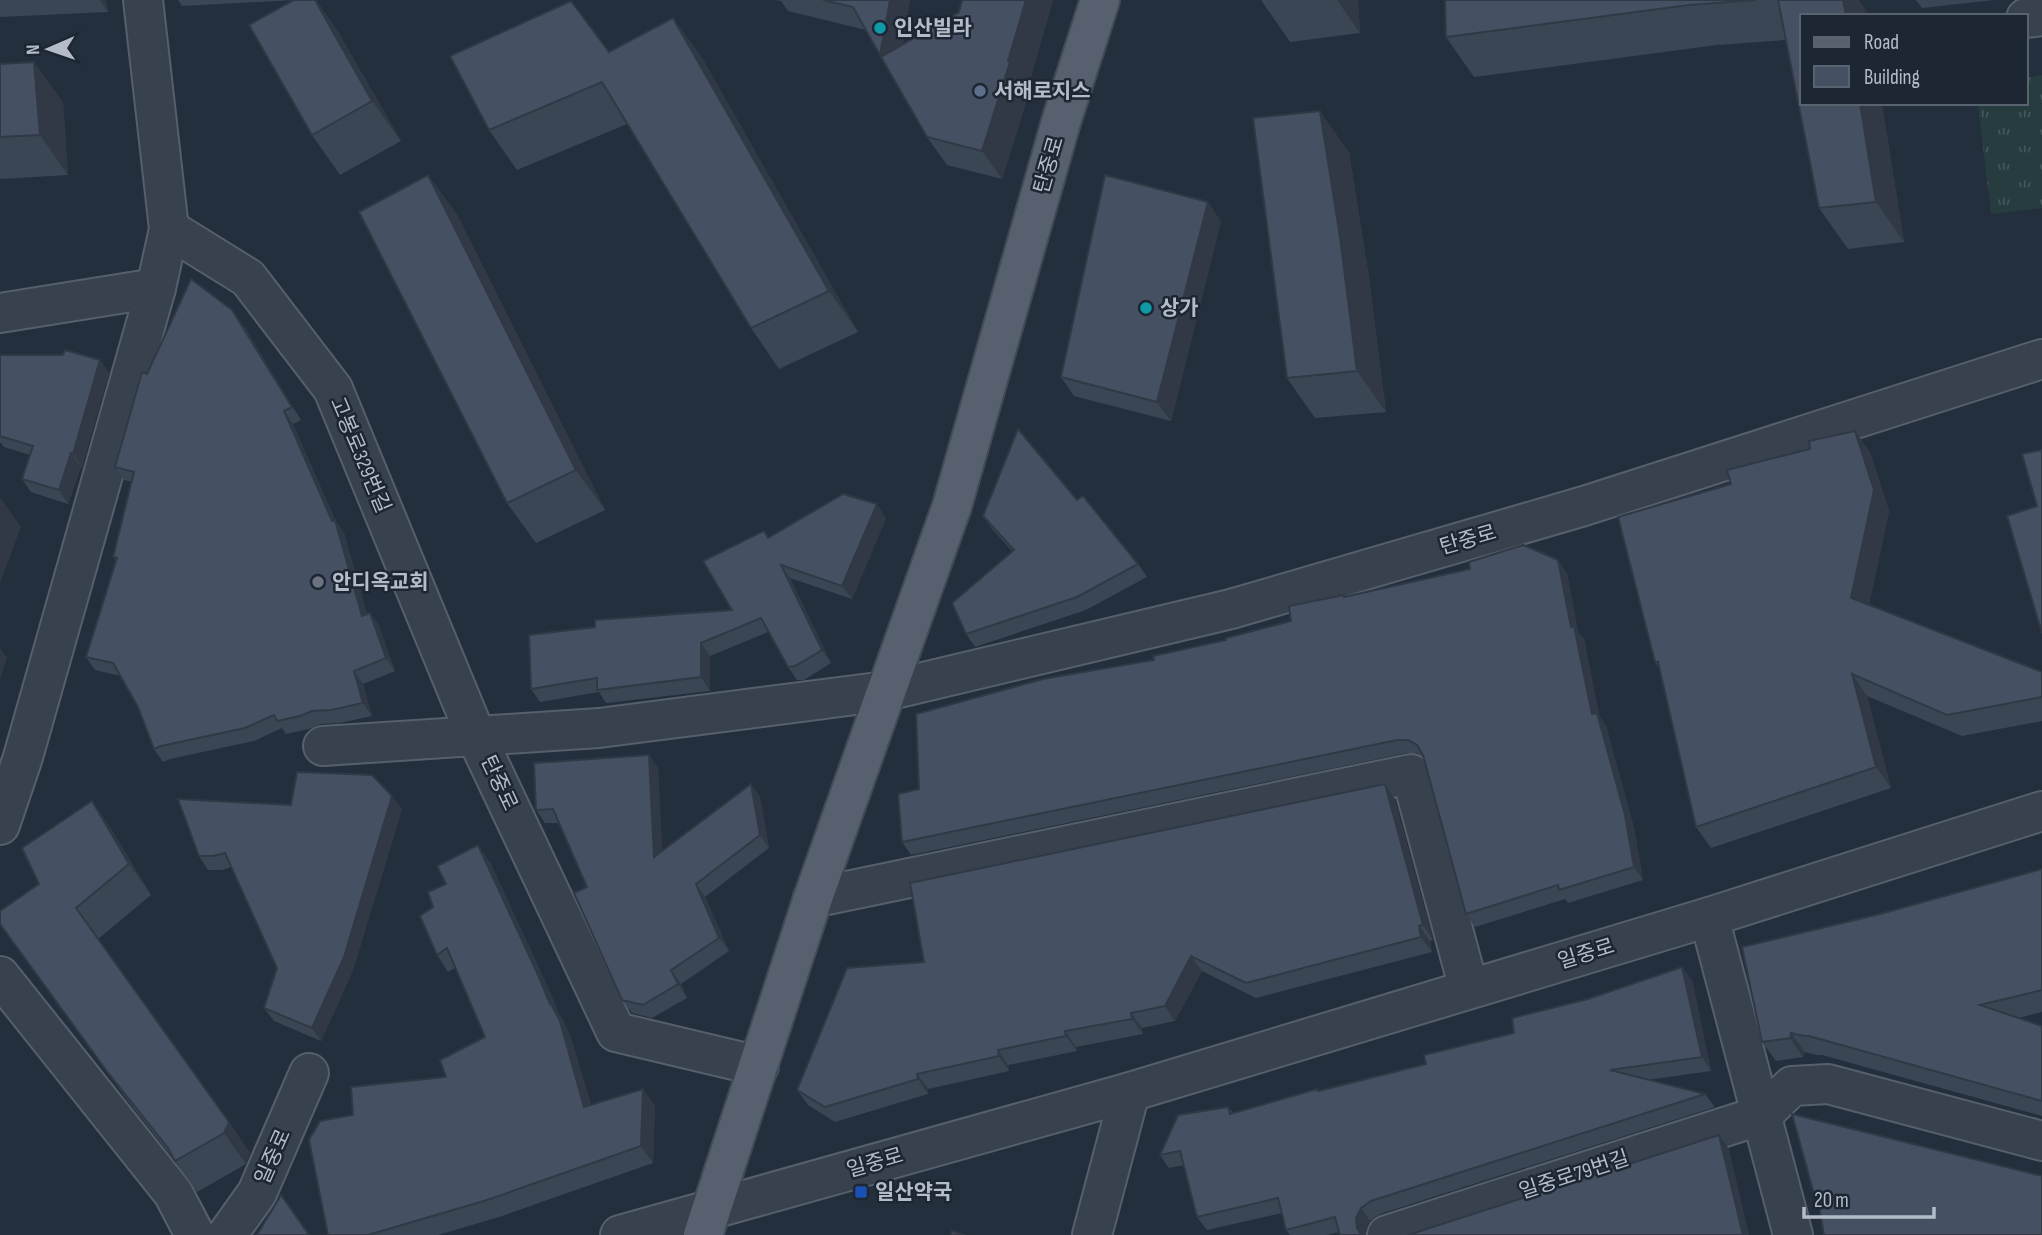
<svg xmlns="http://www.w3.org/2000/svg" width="2042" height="1235" viewBox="0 0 2042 1235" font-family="'Sofia Sans Condensed','Noto Sans KR',sans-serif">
<defs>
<pattern id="grass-tufts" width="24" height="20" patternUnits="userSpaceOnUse" patternTransform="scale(1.75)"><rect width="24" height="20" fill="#263c3f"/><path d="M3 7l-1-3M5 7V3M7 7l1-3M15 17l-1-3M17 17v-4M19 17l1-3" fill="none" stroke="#435659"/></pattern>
</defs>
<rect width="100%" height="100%" fill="#242f3e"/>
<!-- grass -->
<polygon fill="url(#grass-tufts)" points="2042,75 2042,208 1991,214 1978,103 2026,103 2026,78"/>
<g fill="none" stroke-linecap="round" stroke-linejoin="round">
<defs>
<g id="minor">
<polyline points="2026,18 2042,16"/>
<polyline points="169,229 248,278 333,389 476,736 616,1032 759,1066"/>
<polyline points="0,313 156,288"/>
<polyline points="323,746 599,728 886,691 1231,609 1584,506 2042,359"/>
<polyline points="0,825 23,757 156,288 169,229 143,0"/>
<polyline points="813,898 1411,774 1469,989"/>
<polyline points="1709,917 1793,1235"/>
<polyline points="0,976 173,1193 195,1235"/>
<polyline points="227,1235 257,1193 309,1073"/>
<polyline points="620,1235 1130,1092 1709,917 2042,811"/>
<polyline points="1092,1235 1130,1092"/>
<polyline points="1387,1235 1762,1115 1792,1086 1828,1084 2042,1141"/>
</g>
<polyline id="major" points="703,1235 813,898 952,506 1061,122 1100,0"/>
</defs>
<!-- minor casing -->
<use href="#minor" stroke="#565f6c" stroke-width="42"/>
<!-- major casing -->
<use href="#major" stroke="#414a57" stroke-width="42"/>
<!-- minor -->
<use href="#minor" stroke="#38414e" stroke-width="38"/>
<!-- major -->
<use href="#major" stroke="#56606e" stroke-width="38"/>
</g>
<!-- wall -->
<g fill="#3b4654">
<polygon points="0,0 106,0 108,12 0,17"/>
<polygon points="178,0 316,0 338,32 401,141 340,175 312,135 294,0 182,6"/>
<polygon points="776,0 910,0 903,44 959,12 962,0 1053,0 1028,87 1030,90 1002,179 947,165 927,137 866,30 788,11 781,1"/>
<polygon points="1261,0 1358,0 1360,33 1290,42"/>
<polygon points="1445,0 1843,0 1867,12 1904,242 1848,249 1819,208 1786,40 1717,45 1474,77 1446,37"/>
<polygon points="1916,0 1994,0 1922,8"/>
<polygon points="673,18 702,58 858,332 779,369 751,328 627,124 517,170 489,130 609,52"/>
<polygon points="0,64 63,102 68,175 0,179"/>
<polygon points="1349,152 1369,278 1386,412 1315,418 1287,378"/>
<polygon points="428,175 457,215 605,510 536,543 507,503"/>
<polygon points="1221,221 1171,421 1074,396 1061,377"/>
<polygon points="242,323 301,420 293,424 335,520 344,533 367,614 370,613 379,626 395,671 363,684 372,716 340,723 321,724 309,729 286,734 282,728 254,741 170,759 163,762 154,749 138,707 121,676 95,670 86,657 116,561 113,557 132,482 124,480 115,467 147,374"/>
<polygon points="0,355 100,360 109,373 82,467 81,467 68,504 31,492 22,479 30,455 4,447 0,442"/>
<polygon points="1870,452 1889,511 1869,605 2042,672 2042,721 1962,736 1867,696 1891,788 1711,848 1696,827 1659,668 1655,662 1731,484"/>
<polygon points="1077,500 1138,564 1147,577 1086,610 975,647 966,634 1013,552 993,530 983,516"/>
<polygon points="886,518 852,599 790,578 831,663 804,680 797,680 788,667 768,632 710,656 710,691 606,703 599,692 540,702 531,689 595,627 732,610 764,531 769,538"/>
<polygon points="1567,573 1578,632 1584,639 1599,715 1606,726 1634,828 1643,880 1568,903 1565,899 1475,927 1466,914 1423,757 1417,753 1407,753 911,855 902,842 919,789 1226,640 1291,621 1344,595 1345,597"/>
<polygon points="658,768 662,850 751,784 760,797 769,848 705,897 729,951 681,984 687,998 652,1018 632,1013 622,1000 587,887 559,823 545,823 536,810"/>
<polygon points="1385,784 1395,800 1433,940 1430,941 1432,952 1256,998 1202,971 1175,1021 1142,1028 1143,1034 1076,1047 1077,1051 1008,1065 1009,1071 928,1089 928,1094 835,1122 808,1105 797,1090 924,962"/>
<polygon points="92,801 113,832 151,895 98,939 250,1153 246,1164 197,1192 175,1161 128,1101 0,924 39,884"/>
<polygon points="291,805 402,809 353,970 321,1041 274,1021 264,1008 277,968 231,867 222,870 208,870 199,856"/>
<polygon points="490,862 551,994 559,1014 563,1020 571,1038 591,1105 643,1089 655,1106 653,1163 499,1217 438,1235 328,1235 353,1115 446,1077 485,1037 456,967 448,972 437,955"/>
<polygon points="2042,869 2042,1012 2019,1018 2042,1026 2042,1116 1822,1055 1817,1055 1805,1052 1803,1057 1776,1061 1762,1042 1880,914"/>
<polygon points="1692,980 1711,1071 1647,1080 1705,1094 1715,1107 1380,1214 1370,1221 1366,1231 1339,1232 1327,1235 1290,1235 1286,1230 1282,1213 1207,1230 1197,1217 1184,1165 1169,1168 1160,1155 1228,1107 1233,1113 1426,1064 1514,1033"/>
</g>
<!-- shaded-wall -->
<g fill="#303945">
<polygon points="100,0 106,0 108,12"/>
<polygon points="315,0 316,0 338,32 401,141 372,101"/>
<polygon points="890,0 910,0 897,79 880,55"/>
<polygon points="1026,0 1053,0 1028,87 1030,90 1002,179 982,151"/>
<polygon points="1337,0 1358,0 1360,33"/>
<polygon points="1843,0 1859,0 1867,12 1868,16 1846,16"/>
<polygon points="673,18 702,58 858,332 829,291"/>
<polygon points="34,62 63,102 68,175 40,135"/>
<polygon points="1860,103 1882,103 1904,242 1876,202"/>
<polygon points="1320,111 1349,152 1369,278 1386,412 1357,371"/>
<polygon points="428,175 457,215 605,510 576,470"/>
<polygon points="1208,202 1221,221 1171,421 1157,402"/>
<polygon points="232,310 242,323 301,420 292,407"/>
<polygon points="100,360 109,373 82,467 73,454"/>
<polygon points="284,411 293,424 336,523 335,520 344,533 371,629 362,616 332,521"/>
<polygon points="1855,431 1870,452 1889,511 1866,619 1851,598"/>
<polygon points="71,453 81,467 68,504 59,490"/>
<polygon points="0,497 21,527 0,583"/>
<polygon points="877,504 886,518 852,599 842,586"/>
<polygon points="1558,560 1567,573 1578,632 1584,639 1599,715 1606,726 1634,828 1643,880 1634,867 1592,714 1571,627"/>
<polygon points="781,565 790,578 831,663 822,650"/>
<polygon points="370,613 379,626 395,671 386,658"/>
<polygon points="701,643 710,656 710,691 701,677"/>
<polygon points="0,648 7,658 0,679"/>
<polygon points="354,671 363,684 372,716 363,703"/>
<polygon points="1852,674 1867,696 1891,788 1876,767"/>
<polygon points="649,755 658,768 663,870 654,857"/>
<polygon points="751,784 760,797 769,848 760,835"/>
<polygon points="1385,784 1395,800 1433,940 1423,925"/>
<polygon points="392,796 402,809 353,970 321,1041 312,1028"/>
<polygon points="92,801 113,832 151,895 129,864"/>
<polygon points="478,845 490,862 551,994 559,1014 563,1020 571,1038 596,1124 584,1107 550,1004"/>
<polygon points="696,884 705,897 729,951 719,938"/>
<polygon points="1419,926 1430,941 1432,952 1421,937"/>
<polygon points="1191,956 1202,971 1175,1021 1165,1006"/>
<polygon points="1682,967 1692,980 1711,1071 1702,1057"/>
<polygon points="671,970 681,984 687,998 678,984"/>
<polygon points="1131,1013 1142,1028 1143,1034 1132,1019"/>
<polygon points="1065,1031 1076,1047 1077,1051 1066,1036"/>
<polygon points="1791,1033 1805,1052 1803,1057 1790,1038"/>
<polygon points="998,1050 1008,1065 1009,1071 999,1056"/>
<polygon points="917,1074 928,1089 928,1094 918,1079"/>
<polygon points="643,1089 655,1106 653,1163 641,1146"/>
<polygon points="229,1122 250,1153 246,1164 224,1133"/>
<polygon points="1719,1135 1729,1149 1749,1235 1743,1235"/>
<polygon points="1361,1208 1370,1221 1366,1231 1366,1235 1361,1235 1357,1228 1356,1218"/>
</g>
<!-- building -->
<g fill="#455162" stroke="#303945" stroke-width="2">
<polygon points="294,0 315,0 372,101 312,135 249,25"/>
<polygon points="823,0 890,0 880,55 853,7"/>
<polygon points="962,0 1026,0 1008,61 1010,62 982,151 927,137 881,57 959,12"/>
<polygon points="1445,0 1756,0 1689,5 1446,37"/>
<polygon points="1778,0 1843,0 1846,16 1802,16 1802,103 1860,103 1876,202 1819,208"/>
<polygon points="571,1 609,52 673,18 829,291 751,328 602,82 489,130 450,56"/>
<polygon points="34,62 40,135 0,137 0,64"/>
<polygon points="1320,111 1340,237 1357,371 1287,378 1253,118"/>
<polygon points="428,175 576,470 507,503 359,212"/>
<polygon points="1105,175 1208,202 1157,402 1061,377"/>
<polygon points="191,279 232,310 292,407 284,411 332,521 335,520 362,616 370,613 386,658 354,671 363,703 331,710 312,711 300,716 277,721 274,715 245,728 161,746 154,749 138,707 113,663 86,657 117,558 113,557 134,472 115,467 142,372 147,374"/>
<polygon points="65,350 100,360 73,454 71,453 59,490 22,479 33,446 0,436 0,355 63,355"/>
<polygon points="1018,429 1077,500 1083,496 1138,564 1077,597 966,634 952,603 1014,550 983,516"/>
<polygon points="1855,431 1874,490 1851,598 2042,672 2042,697 1947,715 1852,674 1876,767 1696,827 1658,662 1655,662 1618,517 1731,484 1727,470 1810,449 1809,441"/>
<polygon points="2042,450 2042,633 2007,516 2037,506 2022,454"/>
<polygon points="843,494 877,504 842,586 781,565 822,650 795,666 788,667 761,618 701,643 701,677 597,690 597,678 531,689 529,635 595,627 595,620 732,610 703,561 764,531 768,538"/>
<polygon points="1523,545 1558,560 1571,627 1574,626 1592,714 1597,713 1625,815 1634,867 1559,890 1558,885 1466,914 1423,755 1417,745 1408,740 1397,740 902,842 898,794 919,789 916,714 1043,679 1154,660 1153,656 1226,640 1226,638 1291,621 1289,606 1344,595 1344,597 1470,569 1469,562"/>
<polygon points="649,755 654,857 751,784 760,835 696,884 719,938 671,970 678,984 643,1005 622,1000 574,893 587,887 553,809 536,810 534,763"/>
<polygon points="297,772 372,775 392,796 344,957 312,1028 264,1008 277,968 225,853 213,856 199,856 178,799 291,805"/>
<polygon points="1385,784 1423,925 1419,926 1421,937 1246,983 1191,956 1165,1006 1131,1013 1132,1019 1065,1031 1066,1036 998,1050 999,1056 917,1074 918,1079 825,1107 797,1090 847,968 924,962 910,883"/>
<polygon points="92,801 129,864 76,908 229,1122 224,1133 175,1161 168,1148 106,1070 0,924 0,911 39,884 22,848"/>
<polygon points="478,845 539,977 550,1004 551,1004 560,1021 584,1107 643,1089 641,1146 487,1200 368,1235 328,1235 309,1140 320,1121 353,1115 351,1087 446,1077 440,1060 485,1037 447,948 437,955 420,916 433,907 428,892 446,884 437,866"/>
<polygon points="2042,869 2042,990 1980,1005 2042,1026 2042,1101 1809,1036 1804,1036 1791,1033 1790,1038 1762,1042 1742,947 1880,914"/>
<polygon points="1682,967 1702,1057 1610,1070 1705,1094 1371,1201 1361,1208 1356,1218 1357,1228 1361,1235 1340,1235 1335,1217 1286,1230 1278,1198 1197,1217 1180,1151 1160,1155 1178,1115 1228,1107 1230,1114 1317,1089 1318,1091 1426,1064 1424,1055 1514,1033 1512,1018 1588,999"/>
<polygon points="1792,1114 2042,1176 2042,1235 1824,1235 1817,1195 1814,1194"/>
<polygon points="1719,1135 1743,1235 1408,1235"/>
<polygon points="281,1195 309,1235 257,1235"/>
<polygon points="952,1231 965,1235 951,1235"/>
</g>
<!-- markers -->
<g fill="#0f9aa8" stroke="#1d2633" stroke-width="2.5">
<circle cx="880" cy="28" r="7"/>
<circle cx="1146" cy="308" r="7"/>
</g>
<circle fill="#5c6f8a" stroke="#1d2633" stroke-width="2.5" cx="980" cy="91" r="7"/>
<circle fill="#6b7280" stroke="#1d2633" stroke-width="2.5" cx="318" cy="582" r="7"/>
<rect fill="#1a4fb4" stroke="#1d2633" stroke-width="2.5" x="854" y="1185" width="14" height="14" rx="3.5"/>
<g text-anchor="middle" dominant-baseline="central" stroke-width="5" stroke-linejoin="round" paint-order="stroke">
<!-- poi labels -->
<g font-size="21" font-weight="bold" fill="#b4bcc9" stroke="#1d2633" text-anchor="start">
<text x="894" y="28">인산빌라</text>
<text x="994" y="91">서해로지스</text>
<text x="1160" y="308">상가</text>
<text x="332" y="582">안디옥교회</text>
<text x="875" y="1192">일산약국</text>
</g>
<!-- street labels -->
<g font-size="21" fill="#b4bcc9" stroke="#1d2633">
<text transform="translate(1049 165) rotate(-74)">탄중로</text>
<text transform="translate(360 455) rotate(67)">고봉로329번길</text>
<text transform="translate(1468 540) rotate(-16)">탄중로</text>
<text transform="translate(499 783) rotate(65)">탄중로</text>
<text transform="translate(1586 954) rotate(-17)">일중로</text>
<text transform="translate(273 1157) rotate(-66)">일중로</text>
<text transform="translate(875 1163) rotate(-16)">일중로</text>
<text transform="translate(1574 1175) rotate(-18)">일중로79번길</text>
</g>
</g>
<!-- legend -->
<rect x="1800" y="14" width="228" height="91" fill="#1d2633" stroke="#59626f" stroke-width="2"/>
<rect x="1814" y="37" width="35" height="10" fill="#56606e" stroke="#59626f" stroke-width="2"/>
<text x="1864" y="49" font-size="21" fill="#b4bcc9">Road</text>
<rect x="1814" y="66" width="35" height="21" fill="#455162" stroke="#59626f" stroke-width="2"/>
<text x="1864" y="84" font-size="21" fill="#b4bcc9">Building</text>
<!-- north arrow -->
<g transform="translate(49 49) rotate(268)" stroke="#1d2633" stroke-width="5" paint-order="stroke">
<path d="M0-5L12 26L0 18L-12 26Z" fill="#b4bcc9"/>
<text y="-10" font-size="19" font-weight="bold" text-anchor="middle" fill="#b4bcc9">N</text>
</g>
<!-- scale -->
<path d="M1804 1207v10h130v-10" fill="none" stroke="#b4bcc9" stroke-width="3.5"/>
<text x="1814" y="1207" font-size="21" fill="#b4bcc9" stroke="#1d2633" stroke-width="5" paint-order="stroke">20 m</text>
</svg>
